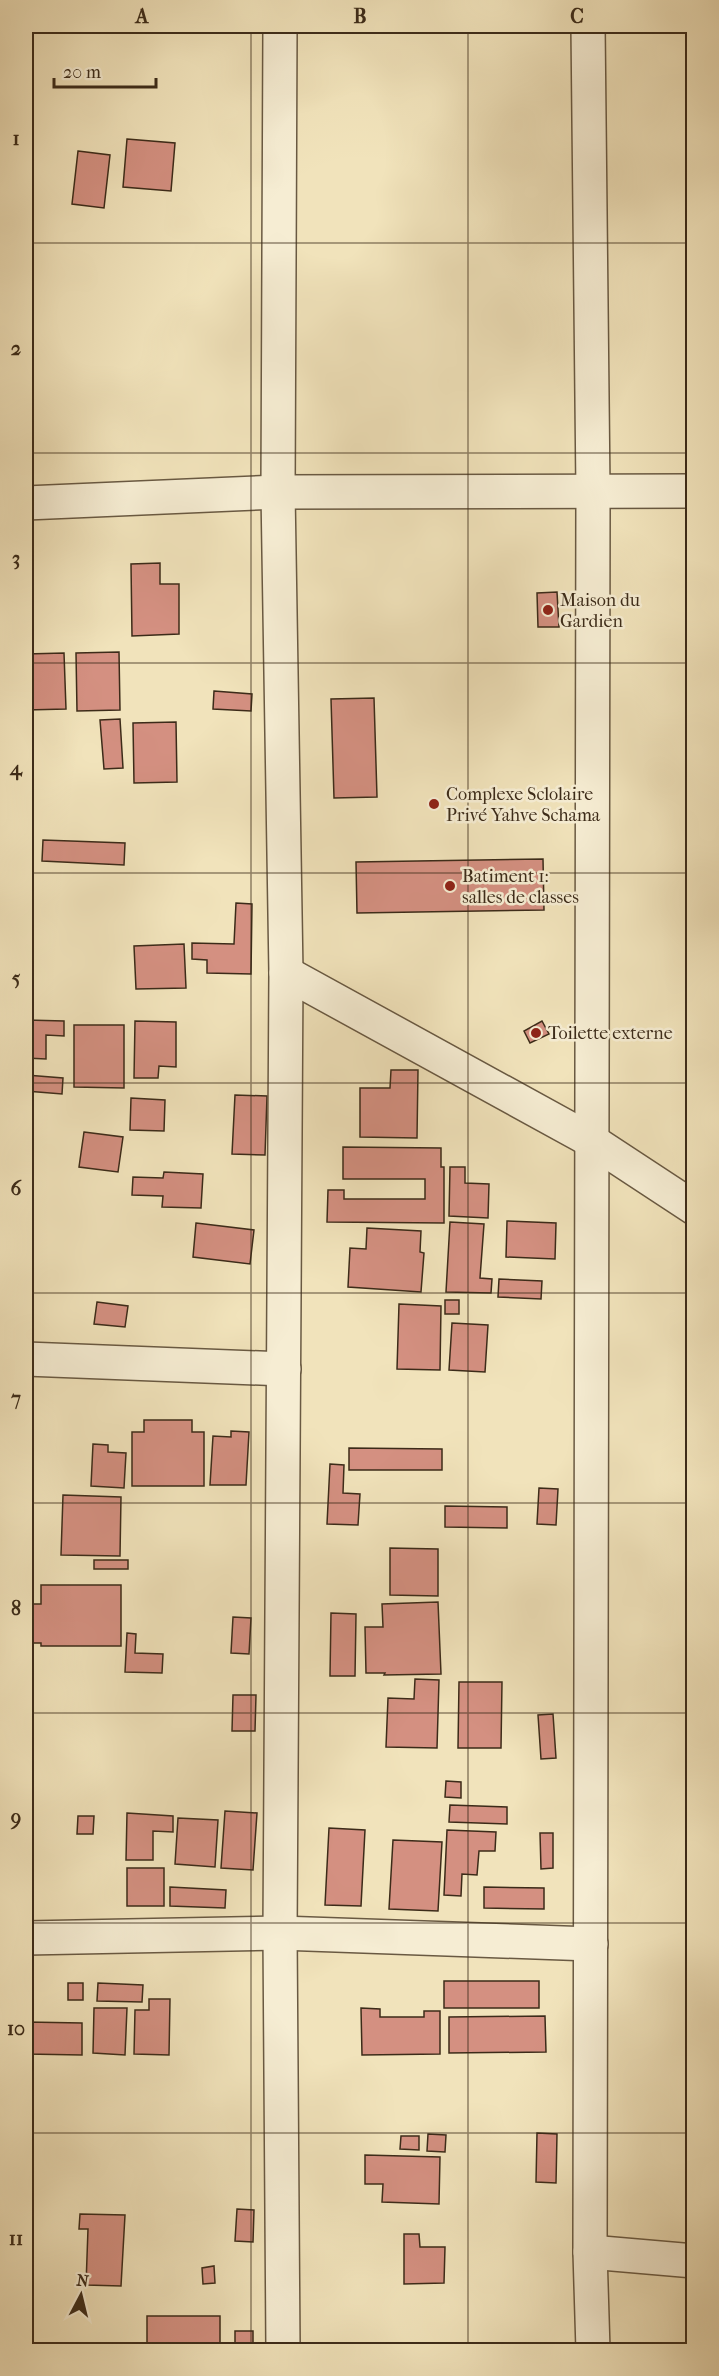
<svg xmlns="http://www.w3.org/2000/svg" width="719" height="2376" viewBox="0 0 719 2376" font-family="'IM FELL French Canon',serif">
<rect width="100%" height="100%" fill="#f1e3bb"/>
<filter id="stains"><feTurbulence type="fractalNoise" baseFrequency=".00333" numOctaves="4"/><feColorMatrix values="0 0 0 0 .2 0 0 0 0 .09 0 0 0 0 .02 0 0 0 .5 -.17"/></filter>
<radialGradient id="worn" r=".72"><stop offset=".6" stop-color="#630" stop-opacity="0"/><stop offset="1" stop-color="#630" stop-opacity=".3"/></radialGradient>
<!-- building -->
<g fill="#d49081" stroke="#3c2b19" stroke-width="1.5">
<polygon points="127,139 175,143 171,191 123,187"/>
<polygon points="78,151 110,155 104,208 72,204"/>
<polygon points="160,563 160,584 179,584 179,634 132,636 131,564"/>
<polygon points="557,592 559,627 538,627 537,593"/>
<polygon points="119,652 120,710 77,711 76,653"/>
<polygon points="64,653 66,709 26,710 26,654"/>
<polygon points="214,691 252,694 251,711 213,709"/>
<polygon points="374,698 377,797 334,798 331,699"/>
<polygon points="120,719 123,768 104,769 100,720"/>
<polygon points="176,722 177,782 134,783 133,723"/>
<polygon points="26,772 31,773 30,787 26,787"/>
<polygon points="43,840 125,843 124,865 42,861"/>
<polygon points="543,859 544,910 357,913 356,862"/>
<polygon points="236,903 252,904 251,974 207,973 207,960 192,959 192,943 234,944"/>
<polygon points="184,944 186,988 136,989 134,946"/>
<polygon points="26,1020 64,1021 64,1036 46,1035 46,1059 26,1058"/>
<polygon points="135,1021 176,1022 176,1067 159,1066 158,1078 134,1078"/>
<polygon points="542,1021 549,1034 530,1043 524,1031"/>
<polygon points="74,1025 124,1025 124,1088 74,1087"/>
<polygon points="391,1070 418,1070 417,1138 360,1137 360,1088 390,1088"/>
<polygon points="26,1075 63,1078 62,1094 26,1091"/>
<polygon points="235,1095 267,1096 265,1155 232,1154"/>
<polygon points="131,1098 165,1100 164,1131 130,1130"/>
<polygon points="84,1132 123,1137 118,1172 79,1167"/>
<polygon points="343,1147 441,1148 441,1167 444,1167 444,1223 327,1222 328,1190 344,1190 344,1199 425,1199 425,1179 343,1179"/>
<polygon points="450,1167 465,1167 465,1183 489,1184 488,1218 449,1216"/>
<polygon points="164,1172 203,1174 201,1208 162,1207 163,1196 132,1195 133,1177 163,1178"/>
<polygon points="26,1180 31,1180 29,1196 26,1196"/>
<polygon points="507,1221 556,1223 555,1259 506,1257"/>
<polygon points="450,1222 484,1224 480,1278 492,1279 491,1293 446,1292"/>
<polygon points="196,1223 254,1230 250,1264 193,1257"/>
<polygon points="367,1228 421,1231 420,1252 424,1253 421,1292 348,1287 350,1248 366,1249"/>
<polygon points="499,1279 542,1281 541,1299 498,1297"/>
<rect x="445" y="1300" width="14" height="14"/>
<polygon points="97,1302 128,1306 125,1327 94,1324"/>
<polygon points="399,1304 441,1306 440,1370 397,1369"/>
<polygon points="452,1323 488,1325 485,1372 449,1370"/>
<polygon points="144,1420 192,1420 192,1432 204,1432 204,1486 132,1486 132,1432 144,1432"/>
<polygon points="231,1431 249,1432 246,1485 210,1485 213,1436 231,1437"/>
<polygon points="93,1444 108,1445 108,1452 126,1453 124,1488 91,1486"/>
<polygon points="349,1448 442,1449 442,1470 349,1470"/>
<polygon points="330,1464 344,1465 343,1493 360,1494 358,1525 327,1524"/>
<polygon points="539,1488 558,1489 556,1525 537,1524"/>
<polygon points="63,1495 121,1497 120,1556 61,1555"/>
<polygon points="445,1506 507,1507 507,1528 445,1527"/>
<polygon points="390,1548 438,1549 438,1596 390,1595"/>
<rect x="94" y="1560" width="34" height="9"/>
<polygon points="41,1585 121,1585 121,1646 41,1646 41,1643 27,1643 27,1604 41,1604"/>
<polygon points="438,1602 441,1674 384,1675 385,1673 366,1673 365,1627 383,1627 382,1604"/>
<polygon points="331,1613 356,1614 355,1676 330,1676"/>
<polygon points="233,1617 251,1618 249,1654 231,1653"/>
<polygon points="127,1633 136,1634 135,1653 163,1654 162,1673 125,1672"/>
<polygon points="415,1679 439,1680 437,1748 386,1747 388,1698 414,1699"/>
<polygon points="459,1682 502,1682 501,1748 458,1748"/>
<polygon points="233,1695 256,1695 255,1731 232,1731"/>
<polygon points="553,1714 556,1758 541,1759 538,1715"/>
<polygon points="446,1781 461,1782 461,1798 445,1797"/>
<polygon points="450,1805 507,1807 507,1824 449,1822"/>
<polygon points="225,1811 257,1813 253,1870 221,1868"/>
<polygon points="127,1813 173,1816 173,1832 153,1831 153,1860 126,1860"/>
<polygon points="78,1816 94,1816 93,1834 77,1834"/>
<polygon points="178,1818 218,1820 215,1867 175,1864"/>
<polygon points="329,1828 365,1830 361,1906 325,1905"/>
<polygon points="447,1830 496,1832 495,1851 479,1851 477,1875 462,1874 461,1896 444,1895"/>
<polygon points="540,1833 553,1833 553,1868 541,1869"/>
<polygon points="393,1840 442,1842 438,1911 389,1909"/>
<rect x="127" y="1868" width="37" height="38"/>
<polygon points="170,1887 226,1890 225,1908 170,1906"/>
<polygon points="484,1887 544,1888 544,1909 484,1908"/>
<rect x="444" y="1981" width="95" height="27"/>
<rect x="68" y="1983" width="15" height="17"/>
<polygon points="98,1983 143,1985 142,2002 97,2001"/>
<polygon points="149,1999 170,1999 169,2055 134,2054 135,2010 149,2010"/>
<polygon points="94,2008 127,2008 125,2055 93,2053"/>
<polygon points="361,2008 380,2009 380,2017 424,2017 424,2011 440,2011 440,2054 362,2055"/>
<polygon points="545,2016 546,2052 449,2053 449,2017"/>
<polygon points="26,2022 82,2023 82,2055 26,2054"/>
<polygon points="537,2133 557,2134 556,2183 536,2182"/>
<polygon points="428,2134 446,2135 445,2152 427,2151"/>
<polygon points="401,2136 419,2136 419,2150 400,2149"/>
<polygon points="365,2155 440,2157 439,2204 382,2202 383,2184 365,2184"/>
<polygon points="237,2209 254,2210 253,2242 235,2241"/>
<polygon points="80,2214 125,2215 121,2286 86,2285 88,2229 79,2229"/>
<polygon points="404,2234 419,2234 420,2247 445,2247 444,2283 404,2284"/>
<polygon points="214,2266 215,2283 203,2284 202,2268"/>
<rect x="147" y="2316" width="73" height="34"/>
<polygon points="235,2331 253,2331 253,2350 227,2350 227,2345 235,2345"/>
<polygon points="139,2344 139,2350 129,2350 129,2345"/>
</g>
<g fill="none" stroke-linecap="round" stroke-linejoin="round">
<defs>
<g id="minor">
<polyline points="280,26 278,492 286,973 280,1933 283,2350"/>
<polyline points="588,26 593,491 590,2252 593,2350"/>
<polyline points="26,503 278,492 694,491"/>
<polyline points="286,973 592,1141 694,1208"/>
<polyline points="26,1359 284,1369"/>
<polyline points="26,1938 280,1933 591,1944"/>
<polyline points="590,2252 694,2261"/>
</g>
</defs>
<!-- minor casing -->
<use href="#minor" stroke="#695942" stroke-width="36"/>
<!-- minor -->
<use href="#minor" stroke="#f6edd3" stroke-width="33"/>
</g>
<!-- grid -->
<path fill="none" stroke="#3c2b19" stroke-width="1.5" stroke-opacity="0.55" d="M251,26v2324M468,26v2324M26,243h668M26,453h668M26,663h668M26,873h668M26,1083h668M26,1293h668M26,1503h668M26,1713h668M26,1923h668M26,2133h668"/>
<!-- markers -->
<g fill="#8f2418" stroke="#f6edd3" stroke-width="2">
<circle cx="548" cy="610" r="6"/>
<circle cx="434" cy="804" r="6"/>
<circle cx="450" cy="886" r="6"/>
<circle cx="536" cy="1033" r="6"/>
</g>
<g text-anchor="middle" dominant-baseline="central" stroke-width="5" stroke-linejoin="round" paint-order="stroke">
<!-- poi labels -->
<g font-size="18" fill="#3c2b19" stroke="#f6edd3" text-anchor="start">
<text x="560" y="600">Maison du<tspan x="560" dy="21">Gardien</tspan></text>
<text x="446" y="794">Complexe Sclolaire<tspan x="446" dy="21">Privé Yahve Schama</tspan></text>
<text x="462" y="876">Batiment 1:<tspan x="462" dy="21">salles de classes</tspan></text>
<text x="548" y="1033">Toilette externe</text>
</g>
</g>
<!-- margin -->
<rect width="719" height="2376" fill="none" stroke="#f1e3bb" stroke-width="66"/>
<!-- north arrow -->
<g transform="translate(81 2295) rotate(7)" stroke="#f6edd3" stroke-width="4.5" paint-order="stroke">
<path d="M0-4.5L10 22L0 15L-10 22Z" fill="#3c2b19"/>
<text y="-9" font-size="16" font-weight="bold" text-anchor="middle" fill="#3c2b19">N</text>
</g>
<!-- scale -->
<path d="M54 78v9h102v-9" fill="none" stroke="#3c2b19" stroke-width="3"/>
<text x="63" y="78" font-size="18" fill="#3c2b19" stroke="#f6edd3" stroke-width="4.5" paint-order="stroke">20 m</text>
<rect x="33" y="33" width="653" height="2310" fill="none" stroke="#3c2b19" stroke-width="2"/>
<g font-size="20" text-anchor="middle" font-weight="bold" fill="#3c2b19">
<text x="142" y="23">A</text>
<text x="360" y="23">B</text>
<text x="577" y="23">C</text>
<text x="16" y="145">1</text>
<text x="16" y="355">2</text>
<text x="16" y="565">3</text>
<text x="16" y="775">4</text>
<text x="16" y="985">5</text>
<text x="16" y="1195">6</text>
<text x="16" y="1405">7</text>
<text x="16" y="1615">8</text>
<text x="16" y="1825">9</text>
<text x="16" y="2035">10</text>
<text x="16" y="2245">11</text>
</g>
<rect width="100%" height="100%" filter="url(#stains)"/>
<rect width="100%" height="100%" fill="url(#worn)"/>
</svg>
